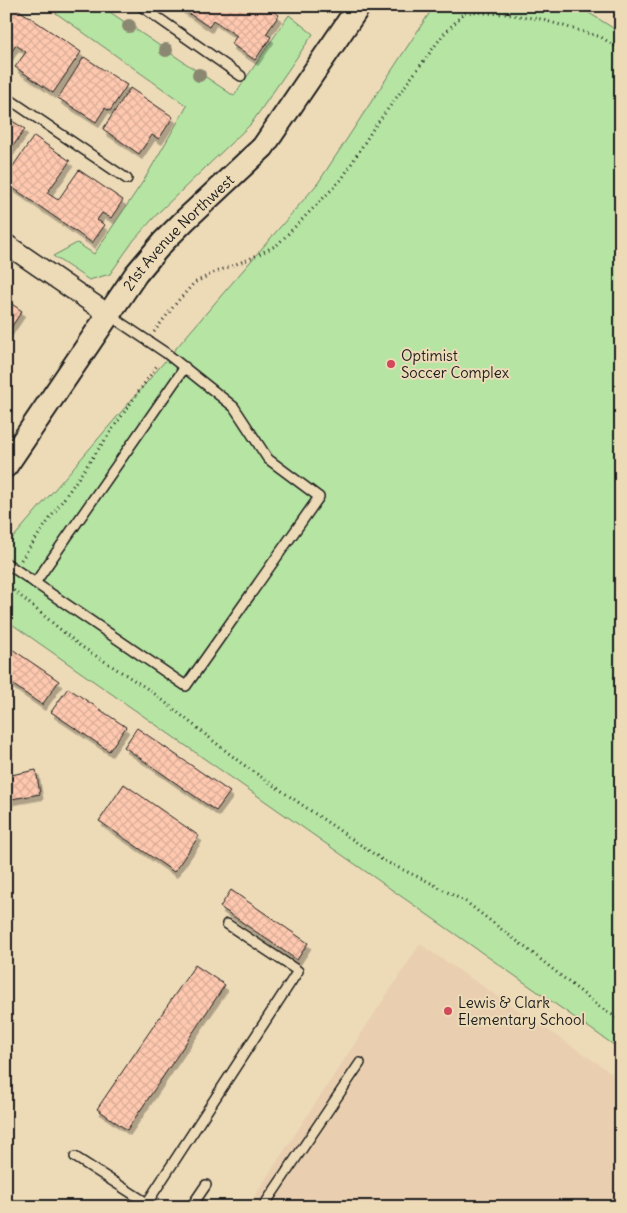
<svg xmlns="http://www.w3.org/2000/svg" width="627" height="1213" viewBox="0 0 627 1213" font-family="Delius,sans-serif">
<defs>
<pattern id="building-cross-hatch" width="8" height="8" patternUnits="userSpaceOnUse" patternTransform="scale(1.25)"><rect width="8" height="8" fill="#ffc9b0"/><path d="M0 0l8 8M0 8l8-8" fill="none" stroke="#daac97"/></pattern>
<filter id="shadow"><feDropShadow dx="3" dy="5.5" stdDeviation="0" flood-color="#0004"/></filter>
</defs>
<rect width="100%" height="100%" fill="#eddbb8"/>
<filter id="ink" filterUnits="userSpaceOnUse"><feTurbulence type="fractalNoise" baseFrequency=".02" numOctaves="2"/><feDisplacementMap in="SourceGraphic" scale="10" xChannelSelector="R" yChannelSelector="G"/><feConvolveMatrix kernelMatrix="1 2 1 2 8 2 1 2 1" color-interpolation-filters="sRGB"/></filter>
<g filter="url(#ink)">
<!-- built -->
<polygon fill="#e9cfb0" points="420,944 621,1079 621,1207 247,1207"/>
<!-- green -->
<g fill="#b5e4a3" stroke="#688060">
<polygon points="46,6 101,6 234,96 289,15 313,34 251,124 159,212 134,240 110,274 89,280 53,256 77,243 94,254 144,180 187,106"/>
<polygon points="434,6 578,6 621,33 621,1050 6,620 6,546 318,183"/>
</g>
<!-- building -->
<g fill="url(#building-cross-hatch)" stroke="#1c1c1c" filter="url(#shadow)">
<polygon points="6,6 13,6 81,52 53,93 15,67 26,52 16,45 6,60"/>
<polygon points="178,6 266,6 279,15 266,34 271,37 255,60 231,44 237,36 213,20 209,27"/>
<polygon points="84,57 127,85 110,111 105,108 96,122 58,98"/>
<polygon points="130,88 173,117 159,139 152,135 139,154 103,129"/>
<polygon points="6,117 25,129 6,156"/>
<polygon points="34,136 70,161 47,193 58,200 79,170 123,200 111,218 102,213 97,220 105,225 92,243 6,183 6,176"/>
<polygon points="6,300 22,311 6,335"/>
<polygon points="6,645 59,681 42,705 6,680"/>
<polygon points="68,688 126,727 109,751 51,712"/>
<polygon points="137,728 230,792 216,811 124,747"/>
<polygon points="36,770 40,794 6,800 6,776"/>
<polygon points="124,784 199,836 174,872 99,821"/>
<polygon points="231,890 308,943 297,960 220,907"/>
<polygon points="195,965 225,985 127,1130 97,1109"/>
</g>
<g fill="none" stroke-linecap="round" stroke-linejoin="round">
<defs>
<g id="service">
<polyline points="141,6 241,76"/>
<polyline points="6,97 127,179"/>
<polyline points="6,563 186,686 319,497 268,459 234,407 166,353 109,315"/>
<polyline points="35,583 185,367"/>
<polyline points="75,1157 147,1203"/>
<polyline points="153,1207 147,1203 298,971 227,924"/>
<polyline points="191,1207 206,1185"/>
<polyline points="263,1207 360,1063"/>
</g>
<polyline id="minor" points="6,244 108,314"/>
<g id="tertiary">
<path id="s1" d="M6,466l130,-192 27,-32 22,-22 78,-73 96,-141"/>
</g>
</defs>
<!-- service casing -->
<use href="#service" stroke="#1c1c1c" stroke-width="12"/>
<!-- minor casing -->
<use href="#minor" stroke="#1c1c1c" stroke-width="22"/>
<!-- tertiary casing -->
<use href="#tertiary" stroke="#1c1c1c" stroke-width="26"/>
<!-- path -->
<g stroke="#1c1c1c" stroke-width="3" stroke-dasharray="1 4" stroke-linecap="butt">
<polyline points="154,332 177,302 194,283 213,273 249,259 277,245 342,179 373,129 443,35 465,12 505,14 540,19 601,37 621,50"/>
<polyline points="21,560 158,364"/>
<polyline points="6,584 79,645 151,691 241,763 384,861 427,881 466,902 535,955 601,1008 621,1020"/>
</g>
<!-- service -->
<use href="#service" stroke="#eddbb8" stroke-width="9"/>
<!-- minor -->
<use href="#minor" stroke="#eddbb8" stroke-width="19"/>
<!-- tertiary -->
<use href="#tertiary" stroke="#eddbb8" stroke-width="22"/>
</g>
<!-- trees -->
<g fill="#8b8871">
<circle cx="129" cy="26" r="7"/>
<circle cx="166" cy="50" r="7"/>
<circle cx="199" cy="75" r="7"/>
</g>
</g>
<!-- markers -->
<g fill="#d1495b" stroke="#eddbb8" stroke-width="2">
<circle cx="391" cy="364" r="5"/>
<circle cx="448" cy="1011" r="5"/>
</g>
<g text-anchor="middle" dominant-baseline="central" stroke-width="4" stroke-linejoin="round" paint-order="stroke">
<!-- street labels -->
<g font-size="15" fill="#1c1c1c" stroke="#eddbb8">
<text stroke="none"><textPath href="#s1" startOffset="291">21st Avenue Northwest</textPath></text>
</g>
<!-- poi labels -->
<g font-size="15" fill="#1c1c1c" stroke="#eddbb8" text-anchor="start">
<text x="401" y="355">Optimist<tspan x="401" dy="17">Soccer Complex</tspan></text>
<text x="458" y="1002">Lewis &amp; Clark<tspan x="458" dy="17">Elementary School</tspan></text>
</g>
</g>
<!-- margin -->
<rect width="627" height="1213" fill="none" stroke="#eddbb8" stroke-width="25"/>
<rect x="12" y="12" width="602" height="1188" fill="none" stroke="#1c1c1c" stroke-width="2" filter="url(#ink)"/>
</svg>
